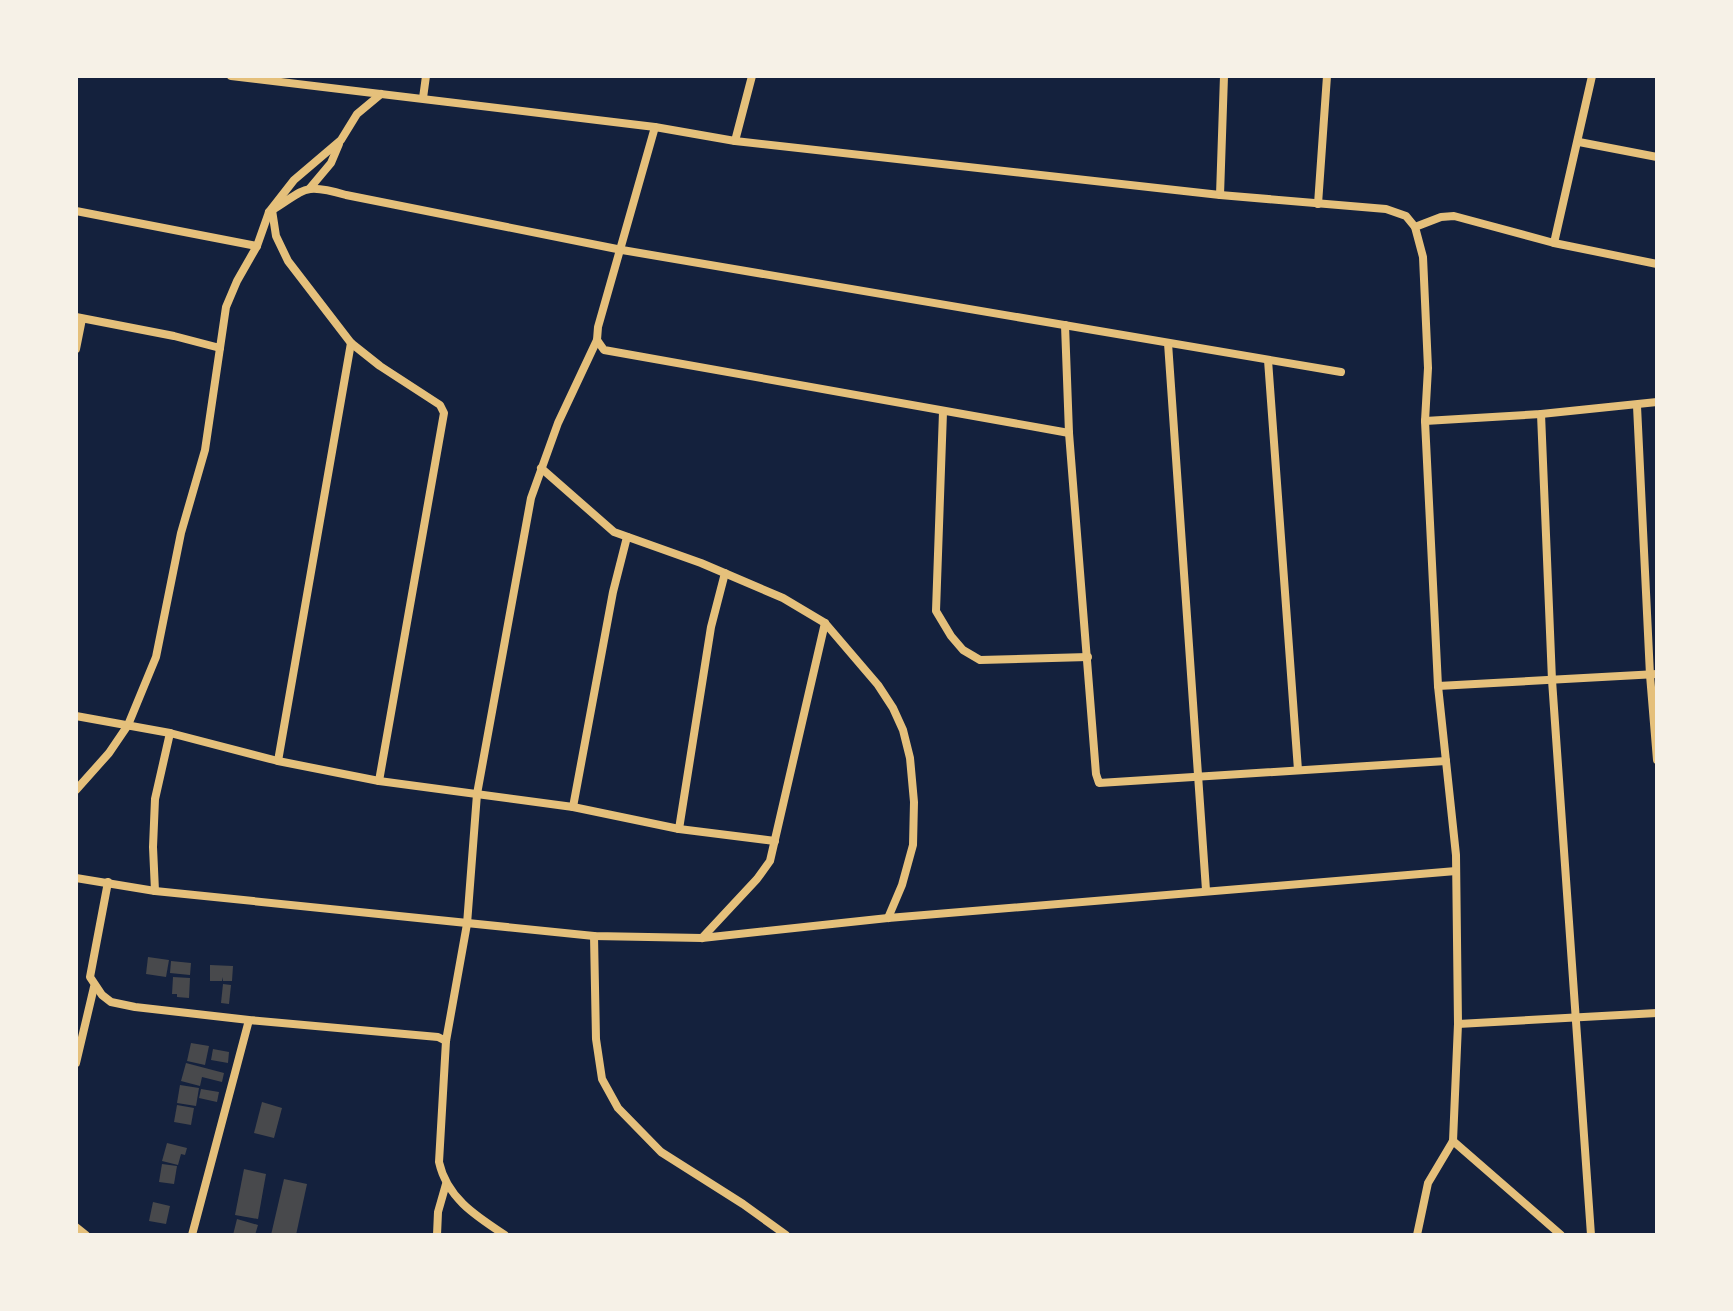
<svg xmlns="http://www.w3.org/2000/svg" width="1733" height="1311" viewBox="0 0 1733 1311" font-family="'Public Sans',sans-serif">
<rect width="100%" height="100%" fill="#14213d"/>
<!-- building -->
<g fill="#48494c">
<polygon points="148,957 169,960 166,977 146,974"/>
<polygon points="171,961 191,963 190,975 170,973"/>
<polygon points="210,965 233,966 232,981 223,981 223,977 222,981 210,981"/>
<polygon points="173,977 190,978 189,998 177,997 177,994 172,994"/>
<polygon points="223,984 231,985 229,1004 221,1003"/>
<polygon points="191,1043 209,1046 205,1065 187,1061"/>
<polygon points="213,1049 229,1052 228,1063 211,1060"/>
<polygon points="186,1063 224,1073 222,1082 202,1077 200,1086 181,1081"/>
<polygon points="180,1085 199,1088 196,1106 177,1103"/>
<polygon points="201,1089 219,1092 217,1102 199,1098"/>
<polygon points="262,1102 282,1108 274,1138 254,1133"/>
<polygon points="177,1105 194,1108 191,1125 174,1122"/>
<polygon points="167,1143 187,1148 185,1155 181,1154 178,1165 162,1161"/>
<polygon points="162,1164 177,1166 174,1184 159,1182"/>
<polygon points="244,1169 266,1174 258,1219 235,1215"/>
<polygon points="284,1179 307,1184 296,1235 271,1235"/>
<polygon points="153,1202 170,1206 166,1224 149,1221"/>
<polygon points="237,1219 258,1225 255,1235 233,1235"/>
</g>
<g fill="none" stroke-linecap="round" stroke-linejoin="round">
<!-- minor -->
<g stroke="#e5c07b" stroke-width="8">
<polyline points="231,76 655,127 735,141 1220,195 1386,209 1406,216 1415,227 1423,257 1428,368 1425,421 1438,686 1456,855 1458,1024 1453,1141 1428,1183 1417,1235"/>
<polyline points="423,98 426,76"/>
<polyline points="655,127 598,327 597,340 604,350 1069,433"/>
<polyline points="735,141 752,76"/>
<polyline points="1579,142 1657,157"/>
<polyline points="310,188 331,163 339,144"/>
<polyline points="1220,195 1224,76"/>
<polyline points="1318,204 1327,76"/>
<polyline points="272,210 276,236 288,261 351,343 380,366 440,405 444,413 379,781"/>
<polyline points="76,211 257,246"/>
<path d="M269,212c37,-22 32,-30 77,-17l276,55 719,122"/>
<polyline points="1415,227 1441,217 1454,216 1554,243 1657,264"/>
<polyline points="1554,243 1592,76"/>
<polyline points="76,317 174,336 220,348 226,307 237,281 257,246 269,212 294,180 341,140 357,114 381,94"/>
<polyline points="1065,325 1069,433 1096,774 1099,783 1446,761"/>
<polyline points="1168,343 1206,890"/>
<polyline points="76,349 82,319"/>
<polyline points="1268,360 1298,770"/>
<polyline points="1637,406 1650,675 1657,760"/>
<polyline points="943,412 936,611 951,636 963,650 980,660 1088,657"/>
<polyline points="1541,414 1552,680 1591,1235"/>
<polyline points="1425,421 1541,414 1657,402"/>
<polyline points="541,468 614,532 701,563 783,598 825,623 878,685 893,708 903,730 910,758 914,802 913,845 902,885 888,918"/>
<polyline points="1438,686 1657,674"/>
<polyline points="76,716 170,733 278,761 379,781 573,807 679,829 775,841"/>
<polyline points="278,761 351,343"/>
<polyline points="76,790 109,753 128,725 156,657 181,533 205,450 220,348"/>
<polyline points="573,807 613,592 627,537"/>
<polyline points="679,829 711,627 725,573"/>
<polyline points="76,878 155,891 594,936 702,938 888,918 1456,871"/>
<polyline points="108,882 90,977 102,995 111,1002 135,1007 249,1020 438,1037 446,1041"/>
<polyline points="155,891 153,847 155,799 170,733"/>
<polyline points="594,936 596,1039 602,1079 618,1108 661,1152 743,1204 786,1235"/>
<polyline points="702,938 757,879 770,861 825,623"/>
<polyline points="1458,1024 1657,1013"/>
<polyline points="76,1063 94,987"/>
<polyline points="1453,1141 1561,1235"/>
<polyline points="76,1227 86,1235"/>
<polyline points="192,1235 249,1020"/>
<polyline points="437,1235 438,1212 446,1184"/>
<path d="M505,1235c-29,-19 -58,-37 -66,-73l7,-121 21,-117 10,-130 54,-296 27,-75 39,-83"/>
</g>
</g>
<!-- border -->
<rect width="1733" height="1311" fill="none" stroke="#f6f1e7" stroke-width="156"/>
</svg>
